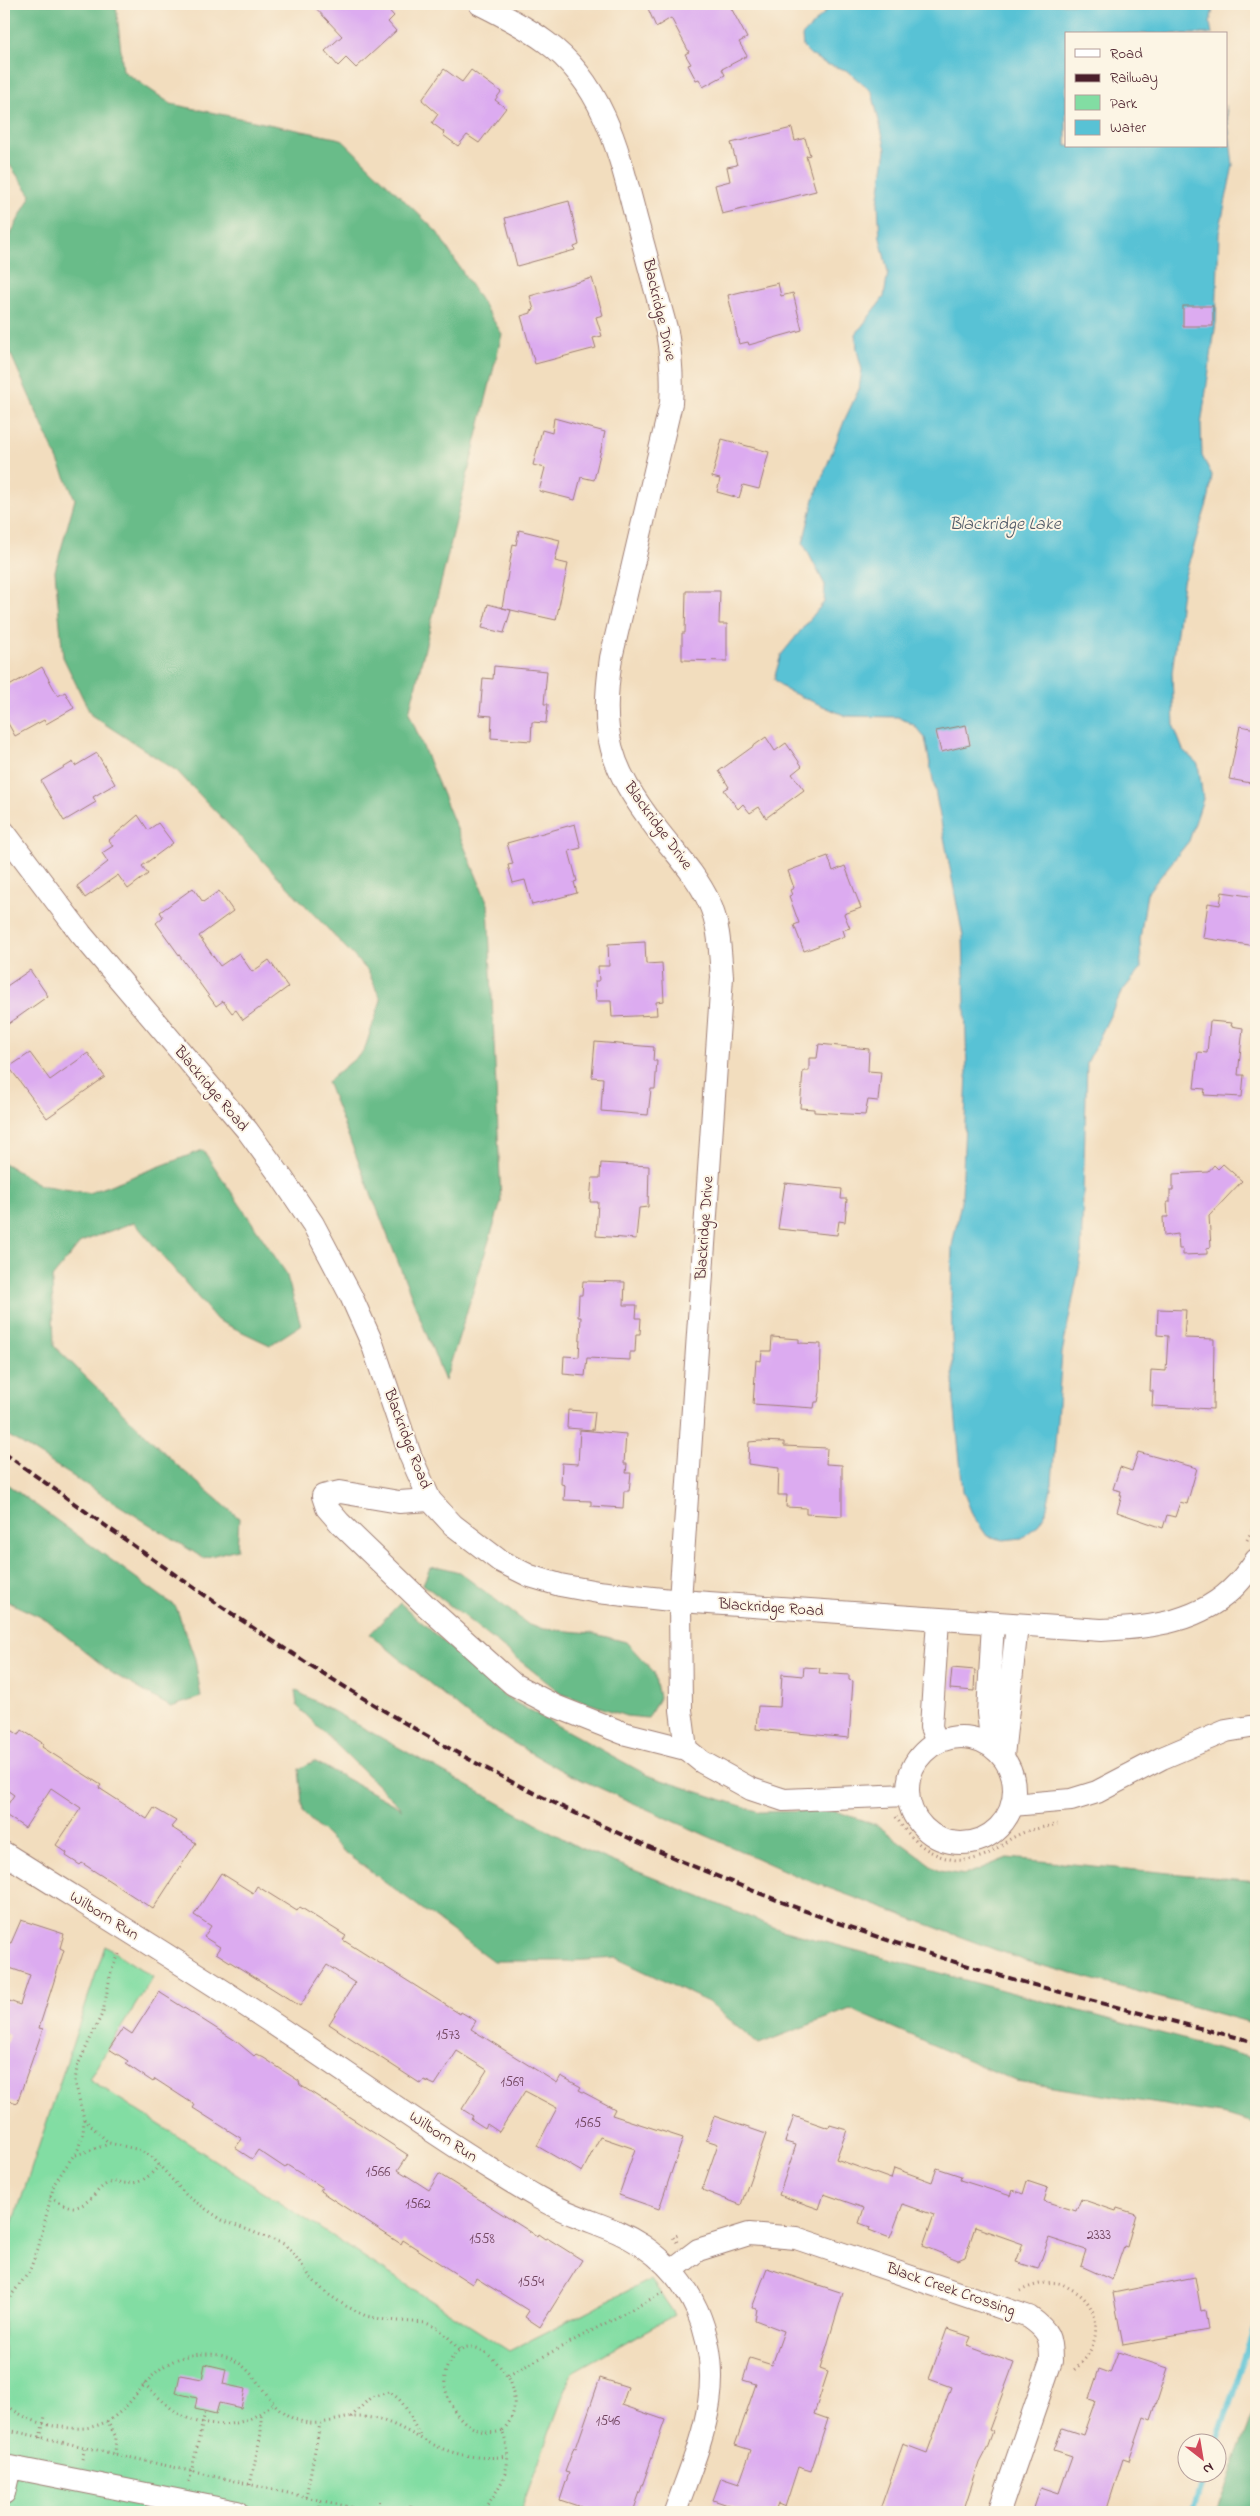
<svg xmlns="http://www.w3.org/2000/svg" width="1260" height="2516" viewBox="0 0 1260 2516" font-family="'Indie Flower',sans-serif">
<rect width="100%" height="100%" fill="#fcf5e5"/>
<filter id="ink" filterUnits="userSpaceOnUse"><feTurbulence type="fractalNoise" baseFrequency=".02" numOctaves="2"/><feDisplacementMap in="SourceGraphic" scale="10" xChannelSelector="R" yChannelSelector="G"/><feConvolveMatrix kernelMatrix="1 2 1 2 8 2 1 2 1" color-interpolation-filters="sRGB"/></filter>
<filter id="wash" filterUnits="userSpaceOnUse"><feTurbulence type="fractalNoise" baseFrequency=".0096" numOctaves="4" result="noise"/><feDisplacementMap in="SourceGraphic" scale="20" xChannelSelector="R" yChannelSelector="G"/><feGaussianBlur stdDeviation="1.12" result="paint"/><feColorMatrix in="noise" values="0 0 0 0 0 0 0 0 0 0 0 0 0 0 0 0 0 1.4 0 .05"/><feComposite in="paint" operator="in"/></filter>
<g filter="url(#wash)">
<rect width="100%" height="100%" fill="#f2ddbe"/>
<!-- green -->
<polygon fill="#82dda3" stroke="#667e67" points="105,1946 153,1977 89,2079 509,2351 651,2279 674,2315 572,2372 520,2512 14,2512 4,2510 4,2251"/>
<!-- forest -->
<g fill="#69bc89" stroke="#5a6e5a">
<polygon points="4,4 116,4 123,71 171,104 341,139 437,232 502,334 409,713 488,904 501,1202 445,1381 327,1082 364,1051 381,1000 368,971 177,771 91,715 63,657 55,571 75,499 4,339 4,247 31,195 4,157"/>
<polygon points="203,1150 286,1273 301,1325 270,1345 217,1320 134,1222 81,1242 52,1278 54,1346 178,1466 239,1518 237,1549 203,1558 4,1433 4,1163 40,1185 89,1193"/>
<polygon points="4,1482 176,1607 195,1659 201,1697 171,1707 112,1673 45,1619 4,1600"/>
<polygon points="441,1567 459,1572 529,1625 544,1629 591,1633 626,1642 654,1672 659,1698 648,1718 626,1716 562,1694 423,1584 430,1568"/>
<polygon points="400,1603 507,1698 649,1776 760,1812 835,1811 877,1825 939,1871 965,1875 1007,1858 1256,1881 1256,2024 1026,1961 799,1877 564,1772 474,1720 370,1634"/>
<polygon points="295,1690 580,1848 781,1930 1256,2059 1256,2124 1227,2115 1016,2081 850,2009 759,2044 708,2002 616,1958 571,1961 493,1961 342,1850 303,1813 299,1769 314,1761 402,1809 297,1706"/>
<polygon points="1256,2406 1256,2512 1216,2512"/>
</g>
<!-- water -->
<polygon fill="#58c2d5" stroke="#517080" points="833,4 1214,4 1210,23 1212,34 1066,34 1066,146 1226,146 1226,105 1233,165 1219,233 1216,322 1201,425 1202,456 1212,475 1209,497 1183,582 1172,673 1174,727 1183,750 1198,764 1203,799 1189,841 1147,893 1140,939 1141,968 1121,993 1087,1063 1081,1259 1062,1353 1052,1483 1046,1512 1037,1526 1022,1538 1003,1540 987,1536 973,1516 963,1491 954,1401 951,1299 952,1246 962,1197 967,1071 963,936 925,738 914,725 898,717 846,716 786,690 774,679 781,655 824,602 825,585 803,543 814,499 845,419 859,389 862,370 857,350 856,334 884,297 888,272 880,238 878,203 886,150 872,92 846,70 826,64 811,55 803,47 802,36"/>
<g fill="none" stroke-linecap="round" stroke-linejoin="round">
<!-- stream -->
<g stroke="#58c2d5" stroke-width="6">
<polyline points="1216,2444 1256,2323"/>
<polyline points="1192,2512 1205,2474"/>
</g>
</g>
<g id="blocks">
<!-- building -->
<g fill="#dcabf0">
<polygon points="312,4 372,4 377,10 383,4 394,16 388,22 396,31 356,68 346,58 338,66 325,51 342,36"/>
<polygon points="646,4 729,4 747,38 739,42 747,56 722,69 725,75 703,87 699,79 696,80 688,65 691,64 685,54 689,52 671,18 656,27"/>
<polygon points="444,69 462,82 471,70 501,92 495,100 506,108 479,143 467,135 458,146 443,135 444,132 432,123 438,114 422,100"/>
<polygon points="792,128 795,141 805,138 810,155 806,156 816,191 722,214 715,185 730,181 727,167 737,165 731,143"/>
<polygon points="569,201 579,245 574,247 575,250 517,266 505,218"/>
<polygon points="592,278 603,315 596,317 602,336 593,338 596,348 535,364 521,316 531,313 531,311 534,310 530,296"/>
<polygon points="778,283 781,296 793,293 802,330 749,345 748,342 739,344 728,295"/>
<rect x="1183" y="306" width="30" height="20"/>
<polygon points="554,418 605,432 594,480 581,477 575,500 539,491 545,468 533,465 542,430 552,433"/>
<polygon points="722,439 769,452 759,489 743,485 739,498 717,492 720,479 712,477"/>
<polygon points="519,530 560,540 555,561 568,564 556,620 502,608 513,544 516,545"/>
<polygon points="686,591 720,591 719,624 727,624 727,661 682,660 682,633 685,633"/>
<polygon points="488,604 511,610 504,633 482,628"/>
<polygon points="494,666 547,671 544,704 548,704 546,723 532,722 531,741 491,738 492,716 480,715 483,678 493,679"/>
<polygon points="42,667 58,696 65,692 74,708 46,724 44,720 15,736 4,716 4,689"/>
<polygon points="966,725 970,745 941,752 936,731"/>
<polygon points="1240,726 1256,729 1256,784 1229,779"/>
<polygon points="766,737 775,751 786,743 802,766 792,774 804,790 766,818 759,807 750,813 743,804 738,809 724,790 729,787 719,771"/>
<polygon points="97,753 115,784 93,797 96,802 64,821 41,781 73,762 75,766"/>
<polygon points="138,815 148,830 158,823 173,843 142,866 148,874 128,889 118,875 85,898 77,886 108,862 102,853 113,846 109,840"/>
<polygon points="575,824 581,848 569,851 577,881 574,882 577,893 532,905 525,880 513,883 508,865 513,864 507,843"/>
<polygon points="828,856 833,871 845,866 861,908 844,914 850,928 843,930 845,936 804,951 794,925 799,923 789,896 792,895 790,890 794,888 788,871"/>
<polygon points="193,888 203,902 219,891 233,911 199,936 220,966 239,953 252,972 269,960 288,987 243,1020 236,1010 232,1013 223,1001 216,1006 156,923 163,917 160,912"/>
<polygon points="1222,892 1256,897 1256,946 1203,938 1208,903 1220,905"/>
<polygon points="645,942 646,964 662,963 664,1001 656,1002 657,1015 612,1017 611,1001 596,1001 595,981 599,981 598,966 609,966 608,944"/>
<polygon points="30,970 48,996 4,1027 4,988"/>
<polygon points="1210,1021 1232,1023 1231,1026 1243,1028 1238,1075 1244,1075 1242,1097 1204,1095 1205,1089 1194,1088 1198,1052 1207,1053"/>
<polygon points="595,1042 654,1047 653,1061 657,1061 655,1089 651,1089 648,1115 601,1111 603,1078 592,1077"/>
<polygon points="819,1044 869,1049 868,1071 881,1072 878,1101 868,1100 865,1115 814,1112 814,1109 800,1108 803,1071 809,1071 809,1058 817,1058"/>
<polygon points="30,1053 50,1080 88,1053 105,1077 47,1118 9,1067"/>
<polygon points="601,1163 649,1166 648,1207 639,1208 636,1239 596,1236 598,1202 590,1202 592,1178 600,1178"/>
<polygon points="1223,1164 1242,1181 1209,1216 1211,1247 1207,1248 1207,1254 1183,1255 1183,1249 1179,1249 1178,1234 1164,1236 1163,1217 1168,1217 1167,1202 1170,1202 1170,1190 1173,1190 1173,1174 1208,1172 1214,1165 1218,1169"/>
<polygon points="785,1183 842,1189 841,1199 847,1199 845,1222 839,1221 837,1235 778,1229"/>
<polygon points="583,1281 625,1282 624,1305 637,1305 636,1318 641,1318 640,1334 636,1334 635,1352 630,1352 630,1360 587,1358 585,1376 563,1374 564,1356 579,1357 581,1317 578,1317 579,1295 582,1295"/>
<polygon points="1158,1309 1186,1310 1184,1338 1214,1339 1213,1409 1152,1406 1153,1391 1150,1391 1151,1370 1166,1371 1168,1336 1157,1335"/>
<polygon points="772,1337 799,1339 799,1343 821,1344 820,1392 818,1402 815,1402 814,1408 753,1404 756,1360 761,1361 762,1351 771,1351"/>
<polygon points="568,1410 595,1412 593,1430 567,1428"/>
<polygon points="580,1430 626,1434 624,1464 627,1464 626,1473 631,1473 629,1491 624,1491 623,1508 591,1506 591,1501 564,1500 565,1485 561,1484 562,1463 578,1464"/>
<polygon points="760,1441 784,1442 784,1446 827,1448 826,1464 842,1465 842,1516 806,1514 806,1508 786,1507 787,1495 778,1495 779,1468 748,1464 749,1442"/>
<polygon points="1138,1452 1197,1468 1187,1504 1180,1502 1175,1517 1167,1515 1163,1528 1117,1512 1122,1495 1120,1495 1121,1491 1113,1489 1120,1467 1132,1471"/>
<polygon points="804,1667 820,1668 819,1673 849,1675 849,1680 853,1681 849,1738 756,1729 758,1706 780,1707 782,1674 803,1676"/>
<polygon points="952,1668 975,1670 974,1691 950,1689"/>
<polygon points="4,1725 19,1735 22,1730 44,1744 42,1747 101,1785 99,1788 147,1819 154,1808 176,1821 171,1827 196,1843 153,1909 82,1863 80,1865 66,1856 67,1853 56,1845 81,1808 51,1788 25,1828 4,1814 4,1810 14,1795 4,1788"/>
<polygon points="221,1873 253,1893 257,1886 297,1911 300,1907 346,1936 343,1940 460,2014 461,2012 476,2021 471,2029 557,2083 561,2076 581,2087 579,2090 615,2109 612,2115 683,2138 659,2209 619,2195 635,2149 600,2137 582,2172 537,2146 557,2108 525,2091 499,2132 487,2124 485,2128 471,2119 473,2116 462,2109 487,2070 457,2051 435,2085 424,2080 421,2084 329,2024 355,1983 327,1965 300,2006 216,1953 220,1947 204,1937 211,1926 194,1915"/>
<polygon points="21,1920 64,1934 60,1948 64,1950 39,2028 43,2029 17,2103 4,2099 4,2052 9,2035 4,2033 4,1999 20,2005 30,1975 4,1966 4,1941 11,1943"/>
<polygon points="159,1992 236,2041 254,2056 256,2054 264,2058 299,2081 300,2085 408,2155 398,2170 429,2190 439,2174 537,2236 538,2234 545,2239 547,2238 582,2260 540,2327 525,2317 529,2311 510,2299 476,2278 472,2284 403,2240 401,2244 320,2191 322,2187 287,2165 285,2168 258,2150 252,2159 235,2148 242,2139 193,2108 195,2105 155,2079 153,2082 126,2064 128,2061 109,2049 123,2028 132,2034"/>
<polygon points="714,2116 766,2134 741,2205 702,2190 718,2144 706,2140"/>
<polygon points="794,2116 829,2128 830,2125 847,2130 836,2159 891,2179 894,2168 932,2182 937,2168 961,2176 960,2180 1011,2196 1013,2190 1023,2194 1027,2181 1048,2188 1044,2201 1076,2211 1081,2199 1116,2211 1117,2208 1136,2214 1127,2247 1124,2246 1112,2280 1081,2266 1086,2250 1049,2238 1038,2269 1016,2262 1023,2244 975,2227 965,2257 958,2260 923,2246 934,2215 903,2204 890,2238 869,2230 870,2227 859,2223 864,2208 824,2194 819,2209 779,2195 796,2145 785,2142"/>
<polygon points="767,2268 843,2293 820,2369 828,2372 814,2414 828,2419 811,2471 798,2467 785,2507 778,2504 775,2512 749,2512 713,2500 721,2478 739,2484 751,2450 735,2445 756,2384 743,2380 750,2358 772,2365 784,2331 755,2320 757,2309 752,2308"/>
<polygon points="1195,2277 1201,2311 1205,2310 1208,2330 1123,2345 1113,2293"/>
<polygon points="947,2329 971,2337 967,2346 1014,2363 989,2430 993,2432 988,2446 979,2463 963,2512 879,2512 903,2444 927,2453 951,2387 929,2379"/>
<polygon points="1118,2352 1168,2368 1151,2420 1144,2417 1129,2461 1123,2459 1106,2512 1045,2512 1034,2508 1041,2487 1059,2493 1072,2456 1054,2450 1062,2428 1083,2435 1095,2401 1089,2399 1099,2369 1110,2373"/>
<polygon points="205,2364 226,2369 223,2384 245,2389 241,2408 219,2403 216,2414 195,2409 197,2398 176,2393 180,2375 202,2379"/>
<polygon points="600,2378 628,2387 622,2405 665,2420 633,2512 596,2512 560,2500 569,2473 565,2472 574,2447 576,2448"/>
</g>
</g>
</g>
<g filter="url(#ink)">
<use href="#blocks" fill-opacity="0" stroke="#9e7e74" stroke-width="1"/>
<g fill="none" stroke-linecap="round" stroke-linejoin="round">
<defs>
<g id="minor">
<path d="M480,4c22,11 46,23 66,38 58,42 73,111 90,176 10,38 21,76 31,114 4,24 6,47 4,71l-60,255c-11,77 -2,108 45,170 19,25 40,46 53,74 11,24 11,51 13,75l-42,624 1,109 5,39 16,13 49,27 33,11 124,-5"/>
<path d="M4,832l77,102 166,196 35,48 31,46 38,72 21,47 38,112 20,45 23,25 47,36 30,15 30,9 38,7 82,9 421,29c49,-2 101,-8 136,-46 7,-7 13,-16 19,-24"/>
<polyline points="430,1500 399,1502 340,1492 323,1496 327,1508 340,1523 424,1604 513,1684 555,1706 623,1733 686,1749"/>
<circle cx="961" cy="1790" r="53"/>
<polyline points="937,1742 931,1727 938,1620"/>
<polyline points="992,1746 988,1713 993,1623"/>
<polyline points="1003,1756 1017,1625"/>
<polyline points="1012,1805 1071,1800 1097,1792 1162,1758 1226,1731 1256,1726"/>
<path d="M4,1853c81,51 164,102 244,154 83,54 162,112 246,164 26,16 54,34 83,45 25,10 43,15 66,30 25,17 42,37 54,64 32,74 3,132 -22,202"/>
<path d="M673,2269l25,-19 51,-16 47,4 233,79c20,14 22,20 22,44l-52,151"/>
<polyline points="4,2493 10,2467 237,2512"/>
</g>
</defs>
<!-- minor casing -->
<use href="#minor" stroke="#9e7e74" stroke-width="24"/>
<!-- path -->
<g stroke="#9e7e74" stroke-width="3" stroke-dasharray="1 4" stroke-linecap="butt">
<polyline points="1247,1540 1256,1523"/>
<path d="M896,1817c17,28 49,52 84,40 14,-4 23,-15 36,-21 12,-7 28,-8 41,-12"/>
<polyline points="84,2119 109,2143 136,2149 151,2156 187,2196 222,2220 284,2244 293,2253 311,2278 326,2293 346,2306 366,2316 386,2320 426,2323 438,2328 451,2340 459,2350"/>
<polyline points="76,2155 109,2144"/>
<path d="M50,2197c7,4 16,10 25,10 15,-2 21,-19 34,-24 6,-2 9,-1 15,0 16,2 27,-7 36,-19"/>
<polyline points="677,2242 673,2237 681,2234"/>
<path d="M1020,2291c10,-5 26,-10 37,-8 5,0 10,4 14,6 36,18 30,63 0,83"/>
<polyline points="4,2305 29,2272 38,2249 54,2184 78,2149 83,2134 84,2119 75,2082 77,2067 103,2012 111,1972 120,1952"/>
<path d="M144,2384c13,11 27,27 43,34 29,13 64,7 86,-15"/>
<path d="M4,2402c13,13 32,21 50,24 14,2 27,4 41,0 47,-13 47,-74 115,-72 49,2 50,52 87,66 25,9 40,-4 63,-3 28,0 50,17 74,28 23,11 48,15 73,11"/>
<path d="M351,2417l20,-20 18,-5c18,9 22,29 32,46"/>
<polyline points="107,2421 116,2437 115,2454"/>
<polyline points="4,2429 372,2512"/>
<path d="M502,2431c-32,9 -60,-25 -57,-56 1,-8 5,-15 10,-21 19,-20 42,7 52,22"/>
<polyline points="40,2438 45,2416"/>
<polyline points="82,2459 85,2448"/>
<polyline points="189,2482 205,2412"/>
<polyline points="250,2485 261,2433 261,2415"/>
<polyline points="306,2497 320,2424"/>
<polyline points="319,2512 321,2501"/>
<polyline points="378,2512 380,2499"/>
<polyline points="410,2512 411,2506"/>
<path d="M481,2512c21,-25 35,-48 21,-81 17,-17 14,-35 5,-55l157,-84"/>
</g>
<!-- minor -->
<use href="#minor" stroke="#fff" stroke-width="22"/>
<!-- rail -->
<path stroke="#4a1f2b" stroke-width="4" stroke-dasharray="8 4" stroke-linecap="butt" d="M4,1453c167,120 334,241 518,334 142,71 291,132 443,178 96,29 194,53 291,77"/>
</g>
</g>
<g text-anchor="middle" dominant-baseline="central" stroke-width="4" stroke-linejoin="round" paint-order="stroke">
<!-- number labels -->
<g font-size="14" fill="#6e425c">
<text x="448" y="2035">1573</text>
<text x="512" y="2082">1569</text>
<text x="588" y="2123">1565</text>
<text x="378" y="2172">1566</text>
<text x="418" y="2204">1562</text>
<text x="1099" y="2235">2333</text>
<text x="482" y="2239">1558</text>
<text x="531" y="2282">1554</text>
<text x="608" y="2421">1546</text>
</g>
<!-- street labels -->
<g font-size="16" fill="#4a1f2b" stroke="#fcf5e5">
<text transform="translate(659 310) rotate(77)">Blackridge Drive</text>
<text transform="translate(658 826) rotate(54)">Blackridge Drive</text>
<text transform="translate(211 1089) rotate(50)">Blackridge Road</text>
<text transform="translate(705 1228) rotate(-86)">Blackridge Drive</text>
<text transform="translate(407 1439) rotate(69)">Blackridge Road</text>
<text transform="translate(771 1608) rotate(4)">Blackridge Road</text>
<text transform="translate(104 1916) rotate(32)">Wilborn Run</text>
<text transform="translate(443 2137) rotate(34)">Wilborn Run</text>
<text transform="translate(951 2290) rotate(19)">Black Creek Crossing</text>
</g>
<!-- water labels -->
<g font-size="18" font-style="italic" fill="#4f5866" stroke="#fcf5e5">
<text x="1005" y="525">Blackridge Lake</text>
</g>
</g>
<!-- margin -->
<rect width="1260" height="2516" fill="none" stroke="#fcf5e5" stroke-width="20"/>
<!-- legend -->
<rect x="1065" y="32" width="162" height="115" fill="#fcf5e5" stroke="#b59f9b"/>
<rect x="1075" y="49" width="25" height="8" fill="#ffffff" stroke="#b59f9b"/>
<text x="1110" y="58" font-size="15" fill="#4a1f2b">Road</text>
<rect x="1075" y="74" width="25" height="8" fill="#4a1f2b" stroke="#b59f9b"/>
<text x="1110" y="82" font-size="15" fill="#4a1f2b">Railway</text>
<rect x="1075" y="95" width="25" height="15" fill="#82dda3" stroke="#b59f9b"/>
<text x="1110" y="108" font-size="15" fill="#4a1f2b">Park</text>
<rect x="1075" y="120" width="25" height="15" fill="#58c2d5" stroke="#b59f9b"/>
<text x="1110" y="132" font-size="15" fill="#4a1f2b">Water</text>
<!-- north arrow -->
<g transform="translate(1202 2458) rotate(149)"><circle r="24" fill="#fcf5e5" stroke="#b59f9b"/>
<path d="M0-4L9 19L0 12L-9 19Z" fill="#d1495b"/>
<text y="-8" font-size="14" font-weight="bold" text-anchor="middle" fill="#4a1f2b">N</text>
</g>
</svg>
